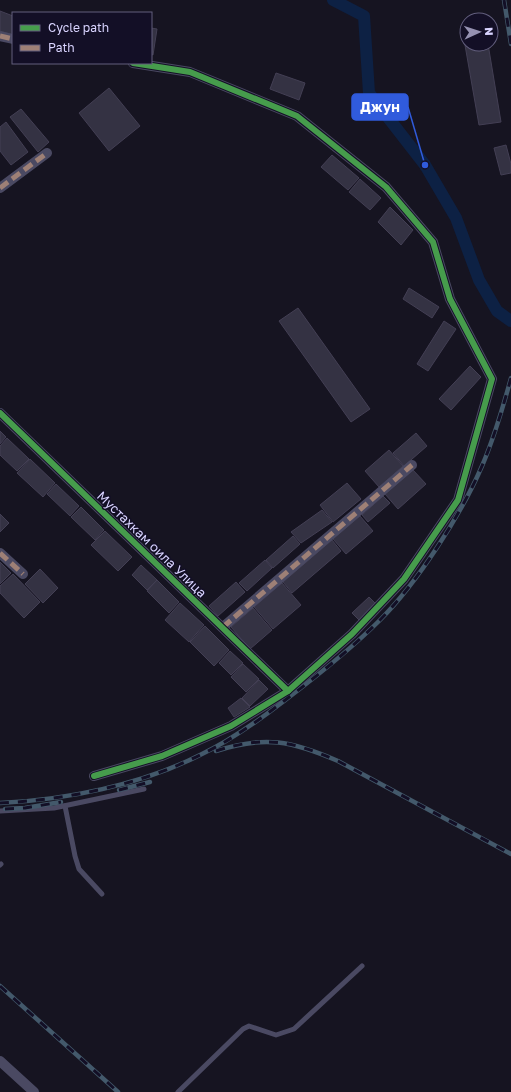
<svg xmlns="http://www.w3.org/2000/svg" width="511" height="1092" viewBox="0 0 511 1092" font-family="'Golos Text',sans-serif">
<rect width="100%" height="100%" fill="#161421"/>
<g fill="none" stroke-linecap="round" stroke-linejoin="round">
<!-- canal -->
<polyline stroke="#0d2144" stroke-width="12" points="333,0 364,16 369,93 425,165 456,218 479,280 497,311 511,321"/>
</g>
<!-- building -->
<g fill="#343243" stroke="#433f54">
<polygon points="0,11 13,16 13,35 0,31"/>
<polygon points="467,27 467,44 488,44 501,122 479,125 462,28"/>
<polygon points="151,28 157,29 153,55 151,54"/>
<polygon points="276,73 305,83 299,100 270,89"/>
<polygon points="109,88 140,126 109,151 79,113"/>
<polygon points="21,109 49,142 38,152 10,117"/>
<polygon points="6,122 28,152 11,165 0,151 0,127"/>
<polygon points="506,145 511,164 511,173 501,175 494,148"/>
<polygon points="332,155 359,178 348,190 321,167"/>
<polygon points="360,179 381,198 370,210 349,192"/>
<polygon points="390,207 413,230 401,245 378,222"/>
<polygon points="409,288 439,307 432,318 403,299"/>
<polygon points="298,308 370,409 351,422 279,321"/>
<polygon points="444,321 456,329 428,371 417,364"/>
<polygon points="470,366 481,377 451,410 439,399"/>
<polygon points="0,431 6,437 0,444"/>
<polygon points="416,433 427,446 404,466 393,453"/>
<polygon points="7,438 29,459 17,471 0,455 0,446"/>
<polygon points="389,450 403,466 379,487 365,471"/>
<polygon points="30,459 55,483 43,497 17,473"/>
<polygon points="413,470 426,484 398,509 385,494"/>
<polygon points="347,483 361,499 333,522 320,505"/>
<polygon points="56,484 79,506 70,516 47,494"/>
<polygon points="383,496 390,503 368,522 362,515"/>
<polygon points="81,507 104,530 95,540 71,517"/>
<polygon points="322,510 332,522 301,543 291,532"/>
<polygon points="0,514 9,523 0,532"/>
<polygon points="360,516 373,531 346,554 333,539"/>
<polygon points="105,531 132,557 118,571 91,545"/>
<polygon points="293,536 300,544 273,568 266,560"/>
<polygon points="332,540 341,551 292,593 283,582"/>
<polygon points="265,560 272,568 247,591 239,583"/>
<polygon points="0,562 11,573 0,584"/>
<polygon points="141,565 157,580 147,590 132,575"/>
<polygon points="40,569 58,588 43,603 25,584"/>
<polygon points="13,574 40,602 24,618 0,593 0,586"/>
<polygon points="157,580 179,602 169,613 147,591"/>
<polygon points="236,582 245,592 218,616 209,606"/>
<polygon points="282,583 301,605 273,629 254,607"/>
<polygon points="369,597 376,604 359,620 352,613"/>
<polygon points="180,603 204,625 189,642 165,620"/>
<polygon points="253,608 272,630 250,649 231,627"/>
<polygon points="205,626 229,650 214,666 190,642"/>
<polygon points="230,651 243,663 231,675 219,663"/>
<polygon points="243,664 259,679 246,692 231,677"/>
<polygon points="259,680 268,689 250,706 242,698"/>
<polygon points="241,698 250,707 234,717 228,708"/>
</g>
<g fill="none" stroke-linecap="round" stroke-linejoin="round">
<!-- lane -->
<g stroke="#4a4962" stroke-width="5">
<polyline points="65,806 75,856 79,869 102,894"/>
<polyline points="0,811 54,808 144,789"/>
<polyline points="0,865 1,864"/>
<polyline points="178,1092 243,1029 249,1026 276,1035 294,1029 362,966"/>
</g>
<!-- street -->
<g stroke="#4a4962" stroke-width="10">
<polyline points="0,36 13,39"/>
<polyline points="0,188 47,153"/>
<polyline points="0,413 288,691"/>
<polyline points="0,553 23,574"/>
<polyline points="223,627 412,465"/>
<polyline points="94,776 162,756 231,726 288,691 352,634 404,579 458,500 492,379 450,299 433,242 386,187 297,116 190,72 133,63"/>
<polyline points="0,1061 34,1092"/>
</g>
<defs>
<g id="rail">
<polyline points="504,0 511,44"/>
<path d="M216,751c49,-16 76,-10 122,10l173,93"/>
<polyline points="119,790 150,782"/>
<path d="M0,803c65,-3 141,-18 200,-48 30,-14 58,-34 84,-54 33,-25 66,-51 96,-81 37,-37 81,-105 102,-154 12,-28 21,-59 29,-88"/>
<polyline points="5,809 25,808 61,802"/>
<polyline points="0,986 118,1092"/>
</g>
</defs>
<!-- rail casing -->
<use href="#rail" stroke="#43596b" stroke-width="4.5"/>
<!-- rail -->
<use href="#rail" stroke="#130f26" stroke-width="3" stroke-dasharray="9" stroke-linecap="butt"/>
<!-- quiet -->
<g stroke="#9e8076" stroke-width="5" stroke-dasharray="10 5" stroke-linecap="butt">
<polyline points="0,36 13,39"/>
<polyline points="0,188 47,153"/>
<polyline points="0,553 23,574"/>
<polyline points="223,627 412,465"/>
</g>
<defs>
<g id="cycleway">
<polyline points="0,413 288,691"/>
<polyline points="94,776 162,756 231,726 288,691 352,634 404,579 458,500 492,379 450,299 433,242 386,187 297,116 190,72 133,63"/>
</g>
</defs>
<!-- cycleway casing -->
<use href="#cycleway" stroke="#130f26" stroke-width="8"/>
<!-- cycleway -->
<use href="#cycleway" stroke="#469c4c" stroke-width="6"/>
</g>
<g text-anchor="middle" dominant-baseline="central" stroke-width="3" stroke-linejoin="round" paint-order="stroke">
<!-- street labels -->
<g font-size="13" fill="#d9d4ff" stroke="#130f26">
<text transform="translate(152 544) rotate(44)">Мустахкам оила Улица</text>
</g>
</g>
<!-- callouts -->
<path fill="none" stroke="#305bdc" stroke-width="1.5" d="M425 165L408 107"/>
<circle fill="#305bdc" stroke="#130f26" stroke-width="1.5" cx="425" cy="165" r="4"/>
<rect fill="#305bdc" stroke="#305bdc" stroke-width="1.5" x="352" y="94" width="56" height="26" rx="4"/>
<g font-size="14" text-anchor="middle" font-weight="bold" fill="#fff">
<text x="380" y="112">Джун</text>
</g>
<!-- legend -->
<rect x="12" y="12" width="140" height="52" fill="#130f26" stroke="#625e7d"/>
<rect x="20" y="25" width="20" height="6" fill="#469c4c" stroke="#625e7d"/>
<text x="48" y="32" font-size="12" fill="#d9d4ff">Cycle path</text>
<rect x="20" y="45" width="20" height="6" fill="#9e8076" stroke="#625e7d"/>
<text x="48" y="52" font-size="12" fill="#d9d4ff">Path</text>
<!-- north arrow -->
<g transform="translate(479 32) rotate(87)"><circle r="19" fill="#130f26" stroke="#625e7d"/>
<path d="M0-3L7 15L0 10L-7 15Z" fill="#9591b1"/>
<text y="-6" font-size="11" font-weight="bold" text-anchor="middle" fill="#d9d4ff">N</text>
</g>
</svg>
